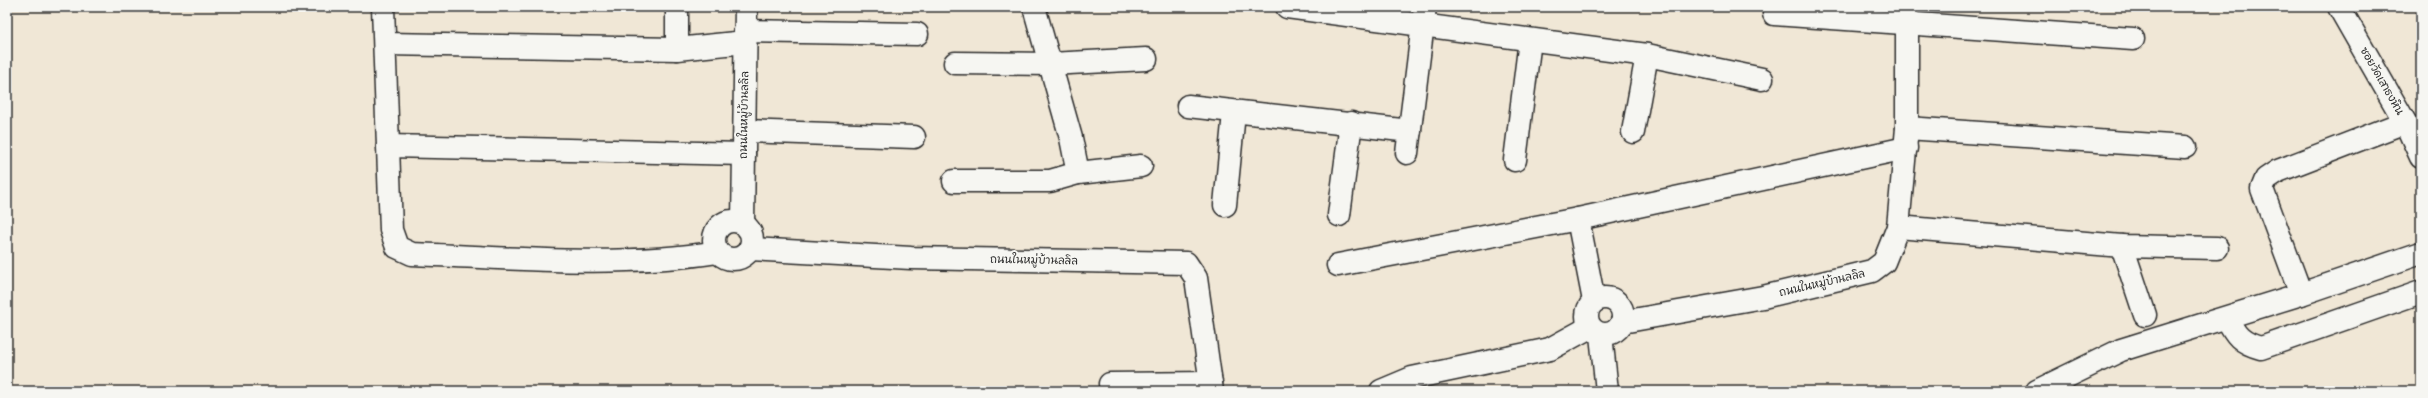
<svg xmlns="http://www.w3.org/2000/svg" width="2428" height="398" viewBox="0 0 2428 398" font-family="'Shantell Sans','Playpen Sans Thai',sans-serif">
<rect width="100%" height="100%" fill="#f0e7d6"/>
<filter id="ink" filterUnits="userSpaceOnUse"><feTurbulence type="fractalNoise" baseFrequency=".025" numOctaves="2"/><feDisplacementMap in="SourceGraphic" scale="8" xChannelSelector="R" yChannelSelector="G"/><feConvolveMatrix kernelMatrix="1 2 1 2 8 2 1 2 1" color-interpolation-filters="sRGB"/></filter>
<g filter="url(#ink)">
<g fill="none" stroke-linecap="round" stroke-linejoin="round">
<defs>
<g id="minor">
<path d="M383,7l8,223 6,17 15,7c101,4 205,14 306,-2"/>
<polyline points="677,7 677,49 745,42"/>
<polyline points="1034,7 1071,138 1078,173"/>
<polyline points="1287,7 1647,55 1762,79"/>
<polyline points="2339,7 2405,122 2421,157"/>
<polyline points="1774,14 2133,39"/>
<polyline points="745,31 917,34"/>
<polyline points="385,44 677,49"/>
<polyline points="955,63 1050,64 1146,59"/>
<polyline points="1188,106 1410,131"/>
<polyline points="1907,128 2185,147"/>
<polyline points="745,131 914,137"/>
<polyline points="1633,132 1647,55"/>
<polyline points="388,146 744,154"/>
<polyline points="1407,153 1425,7"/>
<polyline points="1515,160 1530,40"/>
<polyline points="954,181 1050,181 1078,173 1141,166"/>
<polyline points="1225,205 1234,113"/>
<polyline points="1339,215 1351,123"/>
<polyline points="1578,219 1594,301"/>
<circle cx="733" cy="240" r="19"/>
<polyline points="743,223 746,7"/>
<polyline points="1898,227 2122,246 2217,248"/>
<polyline points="2122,246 2145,315"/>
<polyline points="750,249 911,258 1186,263 1196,278 1212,391"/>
<polyline points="1338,265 1578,219 1906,148"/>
<polyline points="2301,294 2262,189 2266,179 2278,171 2405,122"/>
<circle cx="1605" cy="316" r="18"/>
<path d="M2227,318c8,17 14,25 34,30l160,-56"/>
<polyline points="1622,322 1763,297 1872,271 1884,262 1898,227 1907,128 1907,7"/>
<polyline points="1601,335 1607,391"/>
<polyline points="1110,384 1211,383"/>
<polyline points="1381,391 1412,378 1550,349 1590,327"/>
<polyline points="2037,391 2121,350 2301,294 2421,253"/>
</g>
</defs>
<!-- minor casing -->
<use href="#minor" stroke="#2b2b2b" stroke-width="25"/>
<!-- minor -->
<use href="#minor" stroke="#f6f6f2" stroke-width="22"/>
</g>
</g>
<g text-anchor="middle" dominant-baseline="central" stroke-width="4" stroke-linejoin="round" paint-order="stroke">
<!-- street labels -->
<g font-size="11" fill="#2b2b2b" stroke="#f6f6f2">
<text transform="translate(2382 81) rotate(60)">ซอยวัดเสาธงหิน</text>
<text transform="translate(744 115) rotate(-89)">ถนนในหมู่บ้านลลิล</text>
<text transform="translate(1034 260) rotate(1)">ถนนในหมู่บ้านลลิล</text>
<text transform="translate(1822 283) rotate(-13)">ถนนในหมู่บ้านลลิล</text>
</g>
</g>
<!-- margin -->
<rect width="2428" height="398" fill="none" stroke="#f6f6f2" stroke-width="24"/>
<rect x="12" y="12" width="2404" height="374" fill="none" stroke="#2b2b2b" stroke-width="1.5" filter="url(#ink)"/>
</svg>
